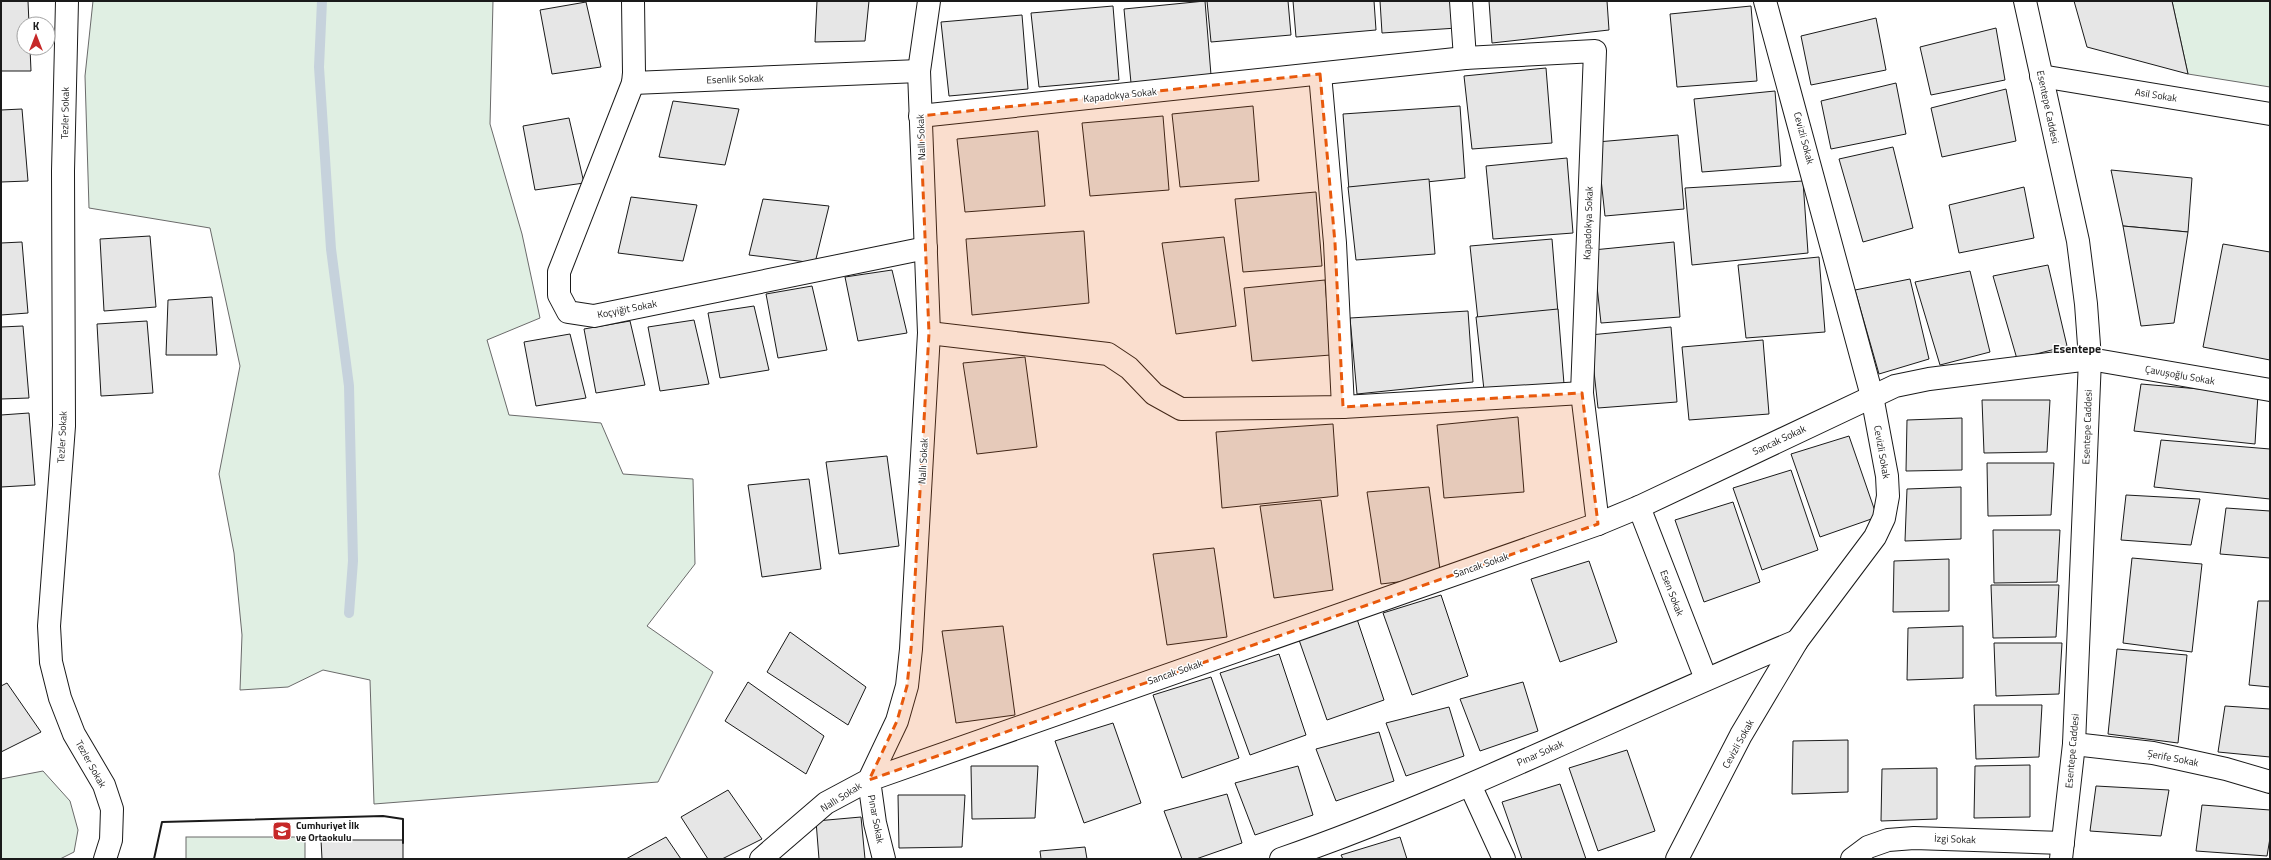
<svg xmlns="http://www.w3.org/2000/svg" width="2271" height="860" viewBox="0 0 2271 860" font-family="'Titillium Web',sans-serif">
<rect width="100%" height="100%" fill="#fff"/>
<!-- green -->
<g fill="#e0efe3" stroke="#6a6a6a">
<polygon points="93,1 493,1 490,124 522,234 540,318 487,340 509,415 601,423 623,474 693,479 695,564 647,626 713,672 658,782 374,804 370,680 323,670 288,687 240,690 242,635 234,553 219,474 240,366 210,228 89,208 85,76"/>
<polygon points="2172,1 2270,1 2270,87 2188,74"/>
<polygon points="43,771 70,801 78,830 74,852 60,859 1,859 1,779"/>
<rect x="186" y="837" width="119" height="22"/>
</g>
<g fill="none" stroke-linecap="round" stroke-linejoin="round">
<!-- stream -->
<polyline stroke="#c6d2dc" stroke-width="10" points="322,1 319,67 331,249 349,386 353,561 349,613"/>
</g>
<!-- building -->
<g fill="#e6e6e6" stroke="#1a1a1a">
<polygon points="1,1 28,1 29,24 24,24 24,48 30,48 31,71 1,71"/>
<polygon points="817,1 869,1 865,41 815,42"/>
<polygon points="1205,1 1211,75 1131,83 1124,9"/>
<polygon points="1207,1 1288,1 1291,35 1211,42"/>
<polygon points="1293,1 1374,1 1376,30 1296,37"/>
<polygon points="1380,1 1455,1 1457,28 1382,33"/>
<polygon points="1489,1 1607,1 1609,30 1492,43"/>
<polygon points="2074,1 2172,1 2188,74 2087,47"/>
<polygon points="586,2 601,67 552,74 540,10"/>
<polygon points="1113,6 1119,80 1039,87 1031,13"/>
<polygon points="1751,6 1757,81 1677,87 1670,14"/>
<polygon points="1022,15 1028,89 949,96 941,22"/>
<polygon points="1876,18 1886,70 1811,85 1801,36"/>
<polygon points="1996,28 2005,80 1931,95 1920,47"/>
<polygon points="1546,68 1552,143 1472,149 1464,76"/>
<polygon points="1896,83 1906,134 1831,149 1821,101"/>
<polygon points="2006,89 2016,141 1942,157 1931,108"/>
<polygon points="1775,91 1781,166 1702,172 1694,99"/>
<polygon points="673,101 739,109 725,165 659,157"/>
<polygon points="1253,106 1259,181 1180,187 1172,114"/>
<polygon points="1460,106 1465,178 1349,190 1343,114"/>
<polygon points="22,109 28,181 1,182 1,110"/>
<polygon points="1163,116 1169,190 1090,196 1082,123"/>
<polygon points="569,118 584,183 535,190 523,126"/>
<polygon points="1038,131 1045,206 965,212 957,139"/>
<polygon points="1678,135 1684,209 1605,216 1597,142"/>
<polygon points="1893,147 1913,228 1863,242 1839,159"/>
<polygon points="1567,158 1573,233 1493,239 1486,166"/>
<polygon points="2111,170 2192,178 2188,232 2123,226"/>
<polygon points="1429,179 1435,254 1356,260 1348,187"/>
<polygon points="1803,181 1808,253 1692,265 1685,188"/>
<polygon points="2024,187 2034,238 1959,253 1949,205"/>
<polygon points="1316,192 1322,266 1243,272 1235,199"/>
<polygon points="631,197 697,205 683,261 618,253"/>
<polygon points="763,199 829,206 815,263 749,255"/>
<polygon points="2123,226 2188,232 2174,323 2141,326"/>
<polygon points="1084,231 1089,303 972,315 966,239"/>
<polygon points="150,236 156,307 104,311 100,239"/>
<polygon points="1224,237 1236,326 1176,334 1162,243"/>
<polygon points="1552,239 1558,313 1478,320 1470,246"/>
<polygon points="22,242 28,313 1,315 1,243"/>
<polygon points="1674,242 1680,317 1601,323 1593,250"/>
<polygon points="2223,244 2270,252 2270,360 2203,347"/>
<polygon points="1819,257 1825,332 1746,338 1738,265"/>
<polygon points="2048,265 2067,346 2017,359 1993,276"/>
<polygon points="892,270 907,333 858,341 845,277"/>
<polygon points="1970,271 1990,352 1940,365 1915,282"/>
<polygon points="1910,279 1929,359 1879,374 1855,290"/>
<polygon points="1325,280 1331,355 1252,361 1244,288"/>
<polygon points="812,286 827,350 778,358 766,294"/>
<polygon points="212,297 217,355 166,355 168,300"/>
<polygon points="754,306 769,370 720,378 708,313"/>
<polygon points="1558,309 1564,384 1484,390 1476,317"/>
<polygon points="1468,311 1473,382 1357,394 1350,318"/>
<polygon points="694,320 709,384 660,391 648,327"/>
<polygon points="147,321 153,393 101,396 97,324"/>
<polygon points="630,321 645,385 596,393 584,329"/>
<polygon points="23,326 29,398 1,399 1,327"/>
<polygon points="1671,327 1677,402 1598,408 1590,335"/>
<polygon points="570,334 586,398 536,406 524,342"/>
<polygon points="1763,340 1769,414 1689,420 1682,347"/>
<polygon points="1025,357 1037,447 977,454 963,363"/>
<polygon points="2141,384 2258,394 2255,444 2134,431"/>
<polygon points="1982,400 2050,400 2047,452 1984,453"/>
<polygon points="29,413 35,485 1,487 1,415"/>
<polygon points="1518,417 1524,492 1444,498 1437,425"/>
<polygon points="1962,418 1962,470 1906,471 1907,420"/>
<polygon points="1333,424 1338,496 1222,508 1216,432"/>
<polygon points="1849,436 1877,517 1820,537 1791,454"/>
<polygon points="2161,440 2270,449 2270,499 2154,487"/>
<polygon points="887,456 899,546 839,554 826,462"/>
<polygon points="1987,463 2054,463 2051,515 1988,516"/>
<polygon points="1791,470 1818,550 1762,570 1733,488"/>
<polygon points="809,479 821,569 762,577 748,485"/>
<polygon points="1429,487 1441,577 1381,584 1367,492"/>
<polygon points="1961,487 1961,539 1905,541 1907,489"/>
<polygon points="2126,495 2200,499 2191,545 2121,540"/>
<polygon points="1321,500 1333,590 1274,598 1260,506"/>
<polygon points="1733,502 1760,582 1704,602 1675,520"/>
<polygon points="2226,508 2270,511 2270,558 2220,554"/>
<polygon points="1993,530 2060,530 2057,582 1994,583"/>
<polygon points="1214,548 1227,637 1167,645 1153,554"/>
<polygon points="2132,558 2202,564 2192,652 2123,643"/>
<polygon points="1949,559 1949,611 1893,612 1894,561"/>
<polygon points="1589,561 1617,642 1560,662 1531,579"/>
<polygon points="1991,585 2059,585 2056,637 1993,638"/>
<polygon points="1441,595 1468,676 1412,695 1383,613"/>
<polygon points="2258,601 2270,601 2270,687 2249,685"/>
<polygon points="1357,619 1384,700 1327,720 1298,637"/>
<polygon points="1003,626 1015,715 956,723 942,631"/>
<polygon points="1963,626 1963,678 1907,680 1908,628"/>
<polygon points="790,632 866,687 848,725 767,672"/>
<polygon points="1994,643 2062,643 2059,694 1996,696"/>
<polygon points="2117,649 2187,655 2178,743 2108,734"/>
<polygon points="1279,654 1306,735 1250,755 1220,673"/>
<polygon points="1211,677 1239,758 1182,778 1153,695"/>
<polygon points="748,682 824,736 806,774 725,721"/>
<polygon points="1523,682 1538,731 1480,751 1460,699"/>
<polygon points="7,683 41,732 1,752 1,686"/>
<polygon points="1974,705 2042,705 2039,757 1976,759"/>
<polygon points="2225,706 2270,709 2270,757 2218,752"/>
<polygon points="1449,707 1464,756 1406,776 1386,723"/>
<polygon points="1113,723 1141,803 1084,823 1055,741"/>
<polygon points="1379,732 1394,781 1336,801 1316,749"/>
<polygon points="1848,740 1848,792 1792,794 1793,741"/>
<polygon points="1627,750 1655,831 1598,851 1569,768"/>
<polygon points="2030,765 2030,817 1974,818 1975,766"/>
<polygon points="971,766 1038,766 1035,818 972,819"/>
<polygon points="1298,766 1313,815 1255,835 1235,783"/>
<polygon points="1937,768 1937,819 1881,821 1882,769"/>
<polygon points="1560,784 1586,859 1522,859 1502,802"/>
<polygon points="2096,786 2169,790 2161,836 2090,831"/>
<polygon points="728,790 762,839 722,859 708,859 681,817"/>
<polygon points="1227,794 1242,843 1196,859 1182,859 1164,811"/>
<polygon points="898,795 965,795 962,847 899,848"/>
<polygon points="2202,805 2270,810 2270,838 2267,856 2196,851"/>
<polygon points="861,817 865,859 819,859 816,821"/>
<polygon points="666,837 681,859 626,859"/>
<polygon points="1400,837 1407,859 1343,859 1341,855"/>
<polygon points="321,840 403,840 403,859 322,859"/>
<polygon points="1085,847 1087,859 1041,859 1040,851"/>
</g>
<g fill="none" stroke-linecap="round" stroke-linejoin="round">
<defs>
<g id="street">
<polyline points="67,1 63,171 64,426 49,626 51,662 60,698 74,734 104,785 112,809 111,840 105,859"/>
<polyline points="633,1 634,73 633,83 919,71"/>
<polyline points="1461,1 1465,58"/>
<polyline points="1320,74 1335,243 1343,407"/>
<polyline points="2041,76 2270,114"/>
<polyline points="633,83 559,272 559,295 568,312 594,316 926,248"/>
<polyline points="920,116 1465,58 1595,51 1582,393 1598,524"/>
<polyline points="929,333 1108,354 1129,368 1154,394 1181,409 1343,407 1582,393"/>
<polyline points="1639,507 1706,679"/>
<polyline points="2074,744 2153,753 2226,769 2270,782"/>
<polyline points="1470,785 1504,859"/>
<polyline points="761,859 826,803 869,780 897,721 907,686 911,649 929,333 919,71 929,1"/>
<polyline points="884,859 875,823 869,780 1598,524 1639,507 1895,386 1929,379 2090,359 2270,390"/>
<path d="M1281,859c176,-61 343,-147 516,-218"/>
<polyline points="1677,859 1741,735 1797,641 1875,537 1884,518 1888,496 1887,476 1872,396 1765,1"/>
<polyline points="1852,859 1868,847 1888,840 1914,838 2063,843"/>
</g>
<polyline id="secondary" points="2025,1 2078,241 2086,304 2090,359 2074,744 2061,859"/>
</defs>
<!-- street casing -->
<use href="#street" stroke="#1a1a1a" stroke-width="24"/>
<!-- secondary casing -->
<use href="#secondary" stroke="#1a1a1a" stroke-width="24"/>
<!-- street -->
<use href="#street" stroke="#fff" stroke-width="22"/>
<!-- secondary -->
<use href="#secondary" stroke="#fff" stroke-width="22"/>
<!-- wall -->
<polyline stroke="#1a1a1a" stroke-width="2" points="154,859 162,822 383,816 403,819 403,843"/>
</g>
<!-- marked area -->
<path fill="#e8590c" fill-opacity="0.2" stroke="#e8590c" stroke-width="3" stroke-dasharray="8 5" stroke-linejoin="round" d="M1320,74l15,169 8,164 239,-14 16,131 -729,256 28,-59 10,-35 4,-37 18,-316 -9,-217z"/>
<!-- icons -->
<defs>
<symbol id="school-square" viewBox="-11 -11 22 22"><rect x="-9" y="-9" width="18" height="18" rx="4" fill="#c62828" stroke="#fff"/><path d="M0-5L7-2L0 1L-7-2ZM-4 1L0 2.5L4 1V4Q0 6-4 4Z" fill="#fff"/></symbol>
</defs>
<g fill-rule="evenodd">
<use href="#school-square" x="271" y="820" width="22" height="22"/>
</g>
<g text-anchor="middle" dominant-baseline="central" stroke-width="3" stroke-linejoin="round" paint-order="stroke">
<!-- street labels -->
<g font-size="10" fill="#1a1a1a" stroke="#fff">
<text transform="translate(735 79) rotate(-2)">Esenlik Sokak</text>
<text transform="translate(1120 95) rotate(-6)">Kapadokya Sokak</text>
<text transform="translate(2156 95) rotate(9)">Asil Sokak</text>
<text transform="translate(2048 107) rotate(78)">Esentepe Caddesi</text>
<text transform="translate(65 113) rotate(-89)">Tezler Sokak</text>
<text transform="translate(921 137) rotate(-92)">Nallı Sokak</text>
<text transform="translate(1804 138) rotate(75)">Cevizli Sokak</text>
<text transform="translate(1588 223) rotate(-88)">Kapadokya Sokak</text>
<text transform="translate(627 309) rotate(-11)">Koçyiğit Sokak</text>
<text transform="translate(2180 375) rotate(10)">Çavuşoğlu Sokak</text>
<text transform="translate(2087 427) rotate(-88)">Esentepe Caddesi</text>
<text transform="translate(62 437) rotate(-87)">Tezler Sokak</text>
<text transform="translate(1779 440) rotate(-25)">Sancak Sokak</text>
<text transform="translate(1882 452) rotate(80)">Cevizli Sokak</text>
<text transform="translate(923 461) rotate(-87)">Nallı Sokak</text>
<text transform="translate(1481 565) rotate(-19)">Sancak Sokak</text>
<text transform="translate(1672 593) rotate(69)">Esen Sokak</text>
<text transform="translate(1175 672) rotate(-19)">Sancak Sokak</text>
<text transform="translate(1738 744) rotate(-61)">Cevizli Sokak</text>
<text transform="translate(2072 751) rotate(-85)">Esentepe Caddesi</text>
<text transform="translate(1540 753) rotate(-24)">Pınar Sokak</text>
<text transform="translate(2173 758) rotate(11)">Şerife Sokak</text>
<text transform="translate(91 764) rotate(61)">Tezler Sokak</text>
<text transform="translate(841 797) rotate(-32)">Nallı Sokak</text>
<text transform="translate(876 819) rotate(79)">Pınar Sokak</text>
<text transform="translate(1955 839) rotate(2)">İzgi Sokak</text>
</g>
<!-- poi labels -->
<g font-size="10" font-weight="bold" fill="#1a1a1a" stroke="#fff" text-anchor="start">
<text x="296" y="825">Cumhuriyet İlk<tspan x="296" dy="12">ve Ortaokulu</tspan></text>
</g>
<!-- quarter labels -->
<g font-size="12" font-weight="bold" fill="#1a1a1a" stroke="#fff">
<text x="2077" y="348">Esentepe</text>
</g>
</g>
<!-- border -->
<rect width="2271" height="860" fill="none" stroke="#1a1a1a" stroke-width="4"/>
<!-- north arrow -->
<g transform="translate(36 36)"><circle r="19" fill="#ffffff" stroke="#a3a3a3"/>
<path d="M0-3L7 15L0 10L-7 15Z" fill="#c62828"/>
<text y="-6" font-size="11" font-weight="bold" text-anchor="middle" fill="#1a1a1a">K</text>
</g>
</svg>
